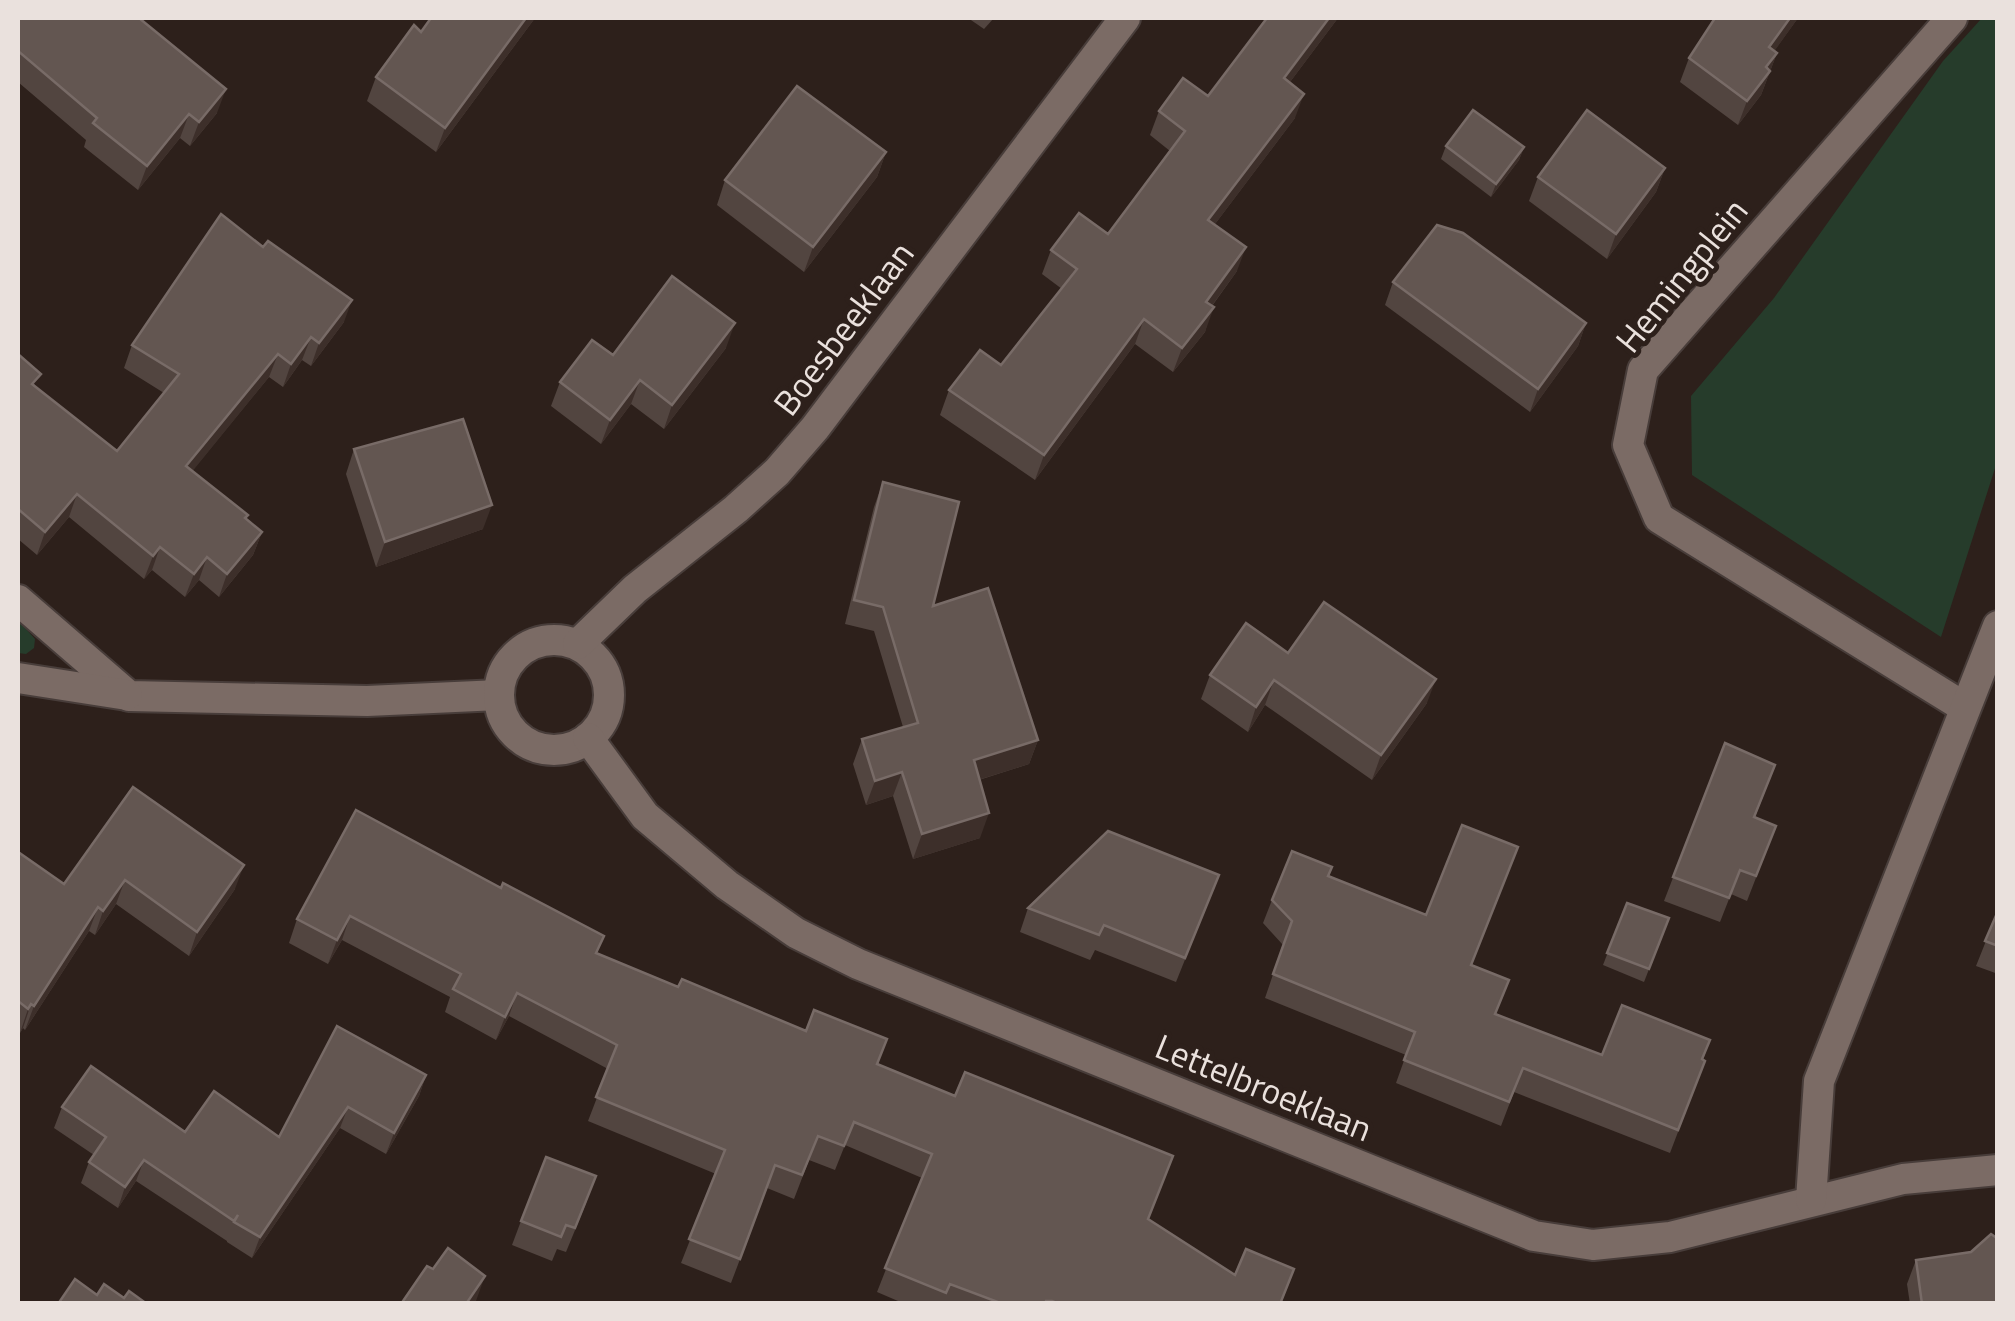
<svg xmlns="http://www.w3.org/2000/svg" width="2015" height="1321" viewBox="0 0 2015 1321" font-family="'Titillium Web',sans-serif">
<rect width="100%" height="100%" fill="#2d201b"/>
<!-- green -->
<g fill="#263c2b">
<polygon points="1982,18 1998,18 1997,462 1941,637 1692,475 1691,396 1774,298 1943,61"/>
<polygon points="18,620 35,639 34,648 26,654 18,653"/>
</g>
<g fill="none" stroke-linecap="round" stroke-linejoin="round">
<defs>
<g id="street">
<polyline points="1952,18 1643,370 1628,445 1659,518 1964,707"/>
<polyline points="18,600 129,696 367,701 499,695"/>
<circle cx="554" cy="695" r="55"/>
<polyline points="578,644 635,589 736,509 777,472 815,428 1125,18"/>
<polyline points="18,678 127,695"/>
<polyline points="588,738 645,816 727,885 796,933 858,964 1534,1236 1593,1245 1670,1237 1903,1179 1998,1170"/>
<polyline points="1811,1200 1819,1081 1998,626"/>
</g>
</defs>
<!-- street casing -->
<use href="#street" stroke="#483d3a" stroke-width="34"/>
<!-- street -->
<use href="#street" stroke="#7b6b65" stroke-width="30"/>
</g>
<!-- wall -->
<g fill="#524540">
<polygon points="18,18 217,113 190,146 180,138 138,190 84,147 86,140 18,82"/>
<polygon points="535,18 436,152 367,101 376,77 421,32"/>
<polygon points="968,18 994,18 984,29"/>
<polygon points="1267,18 1338,18 1290,82 1295,118 1215,224 1237,271 1212,306 1205,332 1173,372 1135,344 1035,480 940,415 949,390 1001,365 1062,289 1042,274 1051,250 1108,234 1170,151 1150,135 1159,111 1208,96"/>
<polygon points="1715,18 1798,18 1774,51 1777,53 1761,95 1738,125 1680,82 1689,58"/>
<polygon points="1446,146 1524,147 1519,160 1491,197 1441,159"/>
<polygon points="886,152 877,177 804,272 717,205 725,180"/>
<polygon points="1665,168 1656,192 1607,259 1529,201 1538,177"/>
<polygon points="1393,282 1586,323 1578,346 1530,412 1385,305"/>
<polygon points="344,322 311,366 302,360 283,387 269,377 192,471 262,532 253,555 219,597 199,580 185,597 152,570 144,579 69,517 37,555 18,539 18,354 36,387 117,451 164,393 124,368 132,345"/>
<polygon points="726,348 664,429 631,404 601,444 551,406 560,382 613,355"/>
<polygon points="354,449 483,529 376,567 346,474"/>
<polygon points="883,482 933,606 1038,740 1029,764 979,780 980,838 913,859 893,796 866,805 853,764 862,739 903,727 874,631 845,624 874,507"/>
<polygon points="1288,653 1427,703 1372,780 1265,705 1248,732 1201,699 1210,675"/>
<polygon points="1725,743 1766,789 1755,817 1776,826 1747,901 1731,894 1720,922 1664,901"/>
<polygon points="133,787 235,889 189,956 116,904 95,935 89,931 25,1030 23,1028 20,1033 18,1031 18,852 64,884"/>
<polygon points="356,810 598,954 678,987 878,1064 1149,1220 1235,1275 1294,1269 1281,1304 905,1304 877,1292 922,1178 845,1145 835,1170 809,1160 794,1199 767,1188 731,1283 681,1263 716,1174 588,1121 608,1069 509,1016 496,1040 445,1012 450,997 342,940 328,964 289,943 297,919"/>
<polygon points="1332,867 1329,876 1472,965 1496,1015 1602,1055 1710,1040 1703,1060 1705,1061 1670,1153 1514,1092 1501,1126 1396,1083 1406,1055 1265,998 1283,945 1263,923 1272,900"/>
<polygon points="1219,875 1176,982 1095,950 1090,960 1020,932 1028,908"/>
<polygon points="1627,903 1669,918 1644,982 1603,965"/>
<polygon points="1998,911 1998,974 1976,966"/>
<polygon points="337,1026 426,1075 419,1096 386,1154 340,1128 252,1258 227,1242 227,1240 227,1241 136,1181 118,1208 81,1183 89,1162 94,1155 54,1128 62,1107 185,1132 279,1137"/>
<polygon points="587,1201 566,1252 557,1249 552,1261 512,1245 521,1221"/>
<polygon points="1916,1260 1998,1304 1910,1304 1907,1284"/>
</g>
<!-- shaded-wall -->
<g fill="#3d2f2a">
<polygon points="526,18 535,18 436,152 445,128"/>
<polygon points="1329,18 1338,18 1275,102 1284,78"/>
<polygon points="1790,18 1798,18 1761,70 1769,47"/>
<polygon points="1777,53 1761,95 1738,125 1747,101 1766,67"/>
<polygon points="226,89 217,113 190,146 199,122"/>
<polygon points="1304,94 1295,118 1200,244 1208,220"/>
<polygon points="189,114 180,138 138,190 147,166"/>
<polygon points="1524,147 1519,160 1491,197 1496,184"/>
<polygon points="886,152 877,177 804,272 813,247"/>
<polygon points="1665,168 1656,192 1607,259 1616,234"/>
<polygon points="1246,247 1237,271 1197,326 1206,302"/>
<polygon points="352,300 344,322 311,366 319,343"/>
<polygon points="1214,307 1205,332 1173,372 1182,348"/>
<polygon points="1144,319 1135,344 1035,480 1044,455"/>
<polygon points="735,323 726,348 664,429 672,405"/>
<polygon points="1586,323 1578,346 1530,412 1538,389"/>
<polygon points="311,337 302,360 283,387 291,364"/>
<polygon points="278,354 269,377 178,489 186,466"/>
<polygon points="640,380 631,404 601,444 610,420"/>
<polygon points="77,494 69,517 37,555 45,532"/>
<polygon points="492,505 483,529 376,567 385,542"/>
<polygon points="262,532 253,555 219,597 227,574"/>
<polygon points="160,547 152,570 144,579 153,556"/>
<polygon points="207,557 199,580 185,597 194,574"/>
<polygon points="1436,679 1427,703 1372,780 1381,755"/>
<polygon points="1274,680 1265,705 1248,732 1256,707"/>
<polygon points="1038,740 1029,764 965,784 974,760"/>
<polygon points="902,772 893,796 866,805 875,781"/>
<polygon points="989,813 980,838 913,859 922,834"/>
<polygon points="244,865 235,889 189,956 197,932"/>
<polygon points="125,880 116,904 95,935 103,911"/>
<polygon points="98,907 89,931 25,1030 34,1006"/>
<polygon points="350,916 342,940 328,964 337,940"/>
<polygon points="517,993 509,1016 496,1040 505,1017"/>
<polygon points="31,1004 23,1028 20,1033 28,1009"/>
<polygon points="426,1075 419,1096 386,1154 394,1133"/>
<polygon points="348,1107 340,1128 252,1258 260,1237"/>
<polygon points="144,1160 136,1181 118,1208 125,1187"/>
<polygon points="485,1276 476,1301 474,1304 467,1304"/>
</g>
<!-- building -->
<g fill="#635651" stroke="#786b67" stroke-width="2.5">
<polygon points="18,18 139,18 226,89 199,122 189,114 147,166 93,123 97,118 18,51"/>
<polygon points="431,18 526,18 445,128 376,77 414,25 421,32"/>
<polygon points="1267,18 1329,18 1284,78 1304,94 1208,220 1246,247 1206,302 1214,307 1182,348 1144,319 1044,455 949,390 980,350 1001,365 1077,269 1051,250 1079,213 1108,234 1185,131 1159,111 1183,78 1208,96"/>
<polygon points="1715,18 1790,18 1769,47 1777,53 1766,67 1770,71 1747,101 1689,58"/>
<polygon points="797,86 886,152 813,247 725,180"/>
<polygon points="1473,110 1524,147 1496,184 1446,146"/>
<polygon points="1587,110 1665,168 1616,234 1538,177"/>
<polygon points="221,214 263,247 268,241 352,300 319,343 311,337 291,364 278,354 186,466 248,515 245,518 262,532 227,574 207,557 194,574 160,547 153,556 77,494 45,532 18,509 18,354 41,374 32,384 117,451 179,374 132,345"/>
<polygon points="1437,225 1463,233 1586,323 1538,389 1393,282"/>
<polygon points="672,276 735,323 672,405 640,380 610,420 560,382 592,340 613,355"/>
<polygon points="463,419 492,505 385,542 354,449"/>
<polygon points="883,482 959,502 933,606 988,588 1038,740 974,760 989,813 922,834 902,772 875,781 862,739 918,723 883,607 854,600"/>
<polygon points="1324,602 1436,679 1381,755 1274,680 1256,707 1210,675 1246,623 1288,653"/>
<polygon points="1725,743 1775,765 1754,817 1776,826 1756,876 1740,870 1729,898 1673,877"/>
<polygon points="133,787 244,865 197,932 125,880 103,911 98,907 34,1006 31,1004 28,1009 18,1001 18,852 64,884"/>
<polygon points="356,810 501,888 503,883 604,936 596,953 678,987 682,979 806,1031 814,1010 887,1039 877,1064 955,1096 965,1072 1173,1156 1148,1219 1235,1275 1246,1249 1294,1269 1280,1304 1059,1304 1052,1301 1046,1301 1045,1304 1003,1304 950,1284 946,1293 885,1268 932,1154 854,1122 844,1146 818,1136 802,1175 775,1165 740,1259 689,1239 725,1150 596,1097 617,1045 517,993 505,1017 453,989 461,974 350,916 337,940 297,919"/>
<polygon points="1462,825 1518,847 1471,965 1509,980 1495,1014 1602,1055 1622,1005 1710,1040 1702,1059 1705,1061 1678,1130 1523,1068 1509,1102 1404,1060 1415,1032 1273,974 1292,921 1272,900 1292,851 1332,867 1328,876 1426,915"/>
<polygon points="1108,831 1219,875 1185,958 1104,925 1099,935 1028,908"/>
<polygon points="1627,903 1669,918 1649,969 1607,953"/>
<polygon points="1998,911 1998,946 1985,941"/>
<polygon points="337,1026 426,1075 394,1133 348,1107 260,1237 234,1222 238,1215 234,1221 144,1160 125,1187 89,1162 106,1137 62,1107 91,1066 185,1132 214,1091 279,1137"/>
<polygon points="546,1157 596,1176 575,1228 566,1225 561,1237 521,1221"/>
<polygon points="1991,1234 1998,1239 1998,1304 1922,1304 1916,1260 1971,1252"/>
<polygon points="448,1248 485,1276 468,1301 471,1304 401,1304 427,1266 433,1269"/>
<polygon points="75,1279 97,1295 104,1284 124,1298 129,1291 147,1304 58,1304"/>
</g>
<g text-anchor="middle" dominant-baseline="central" stroke-width="10" stroke-linejoin="round" paint-order="stroke">
<!-- street labels -->
<g font-size="35" fill="#eae1dd" stroke="#2d201b">
<text transform="translate(1681 275) rotate(-51)">Hemingplein</text>
<text transform="translate(843 328) rotate(-53)">Boesbeeklaan</text>
<text transform="translate(1264 1087) rotate(22)">Lettelbroeklaan</text>
</g>
</g>
<!-- border -->
<rect width="2015" height="1321" fill="none" stroke="#eae1dd" stroke-width="40"/>
</svg>
